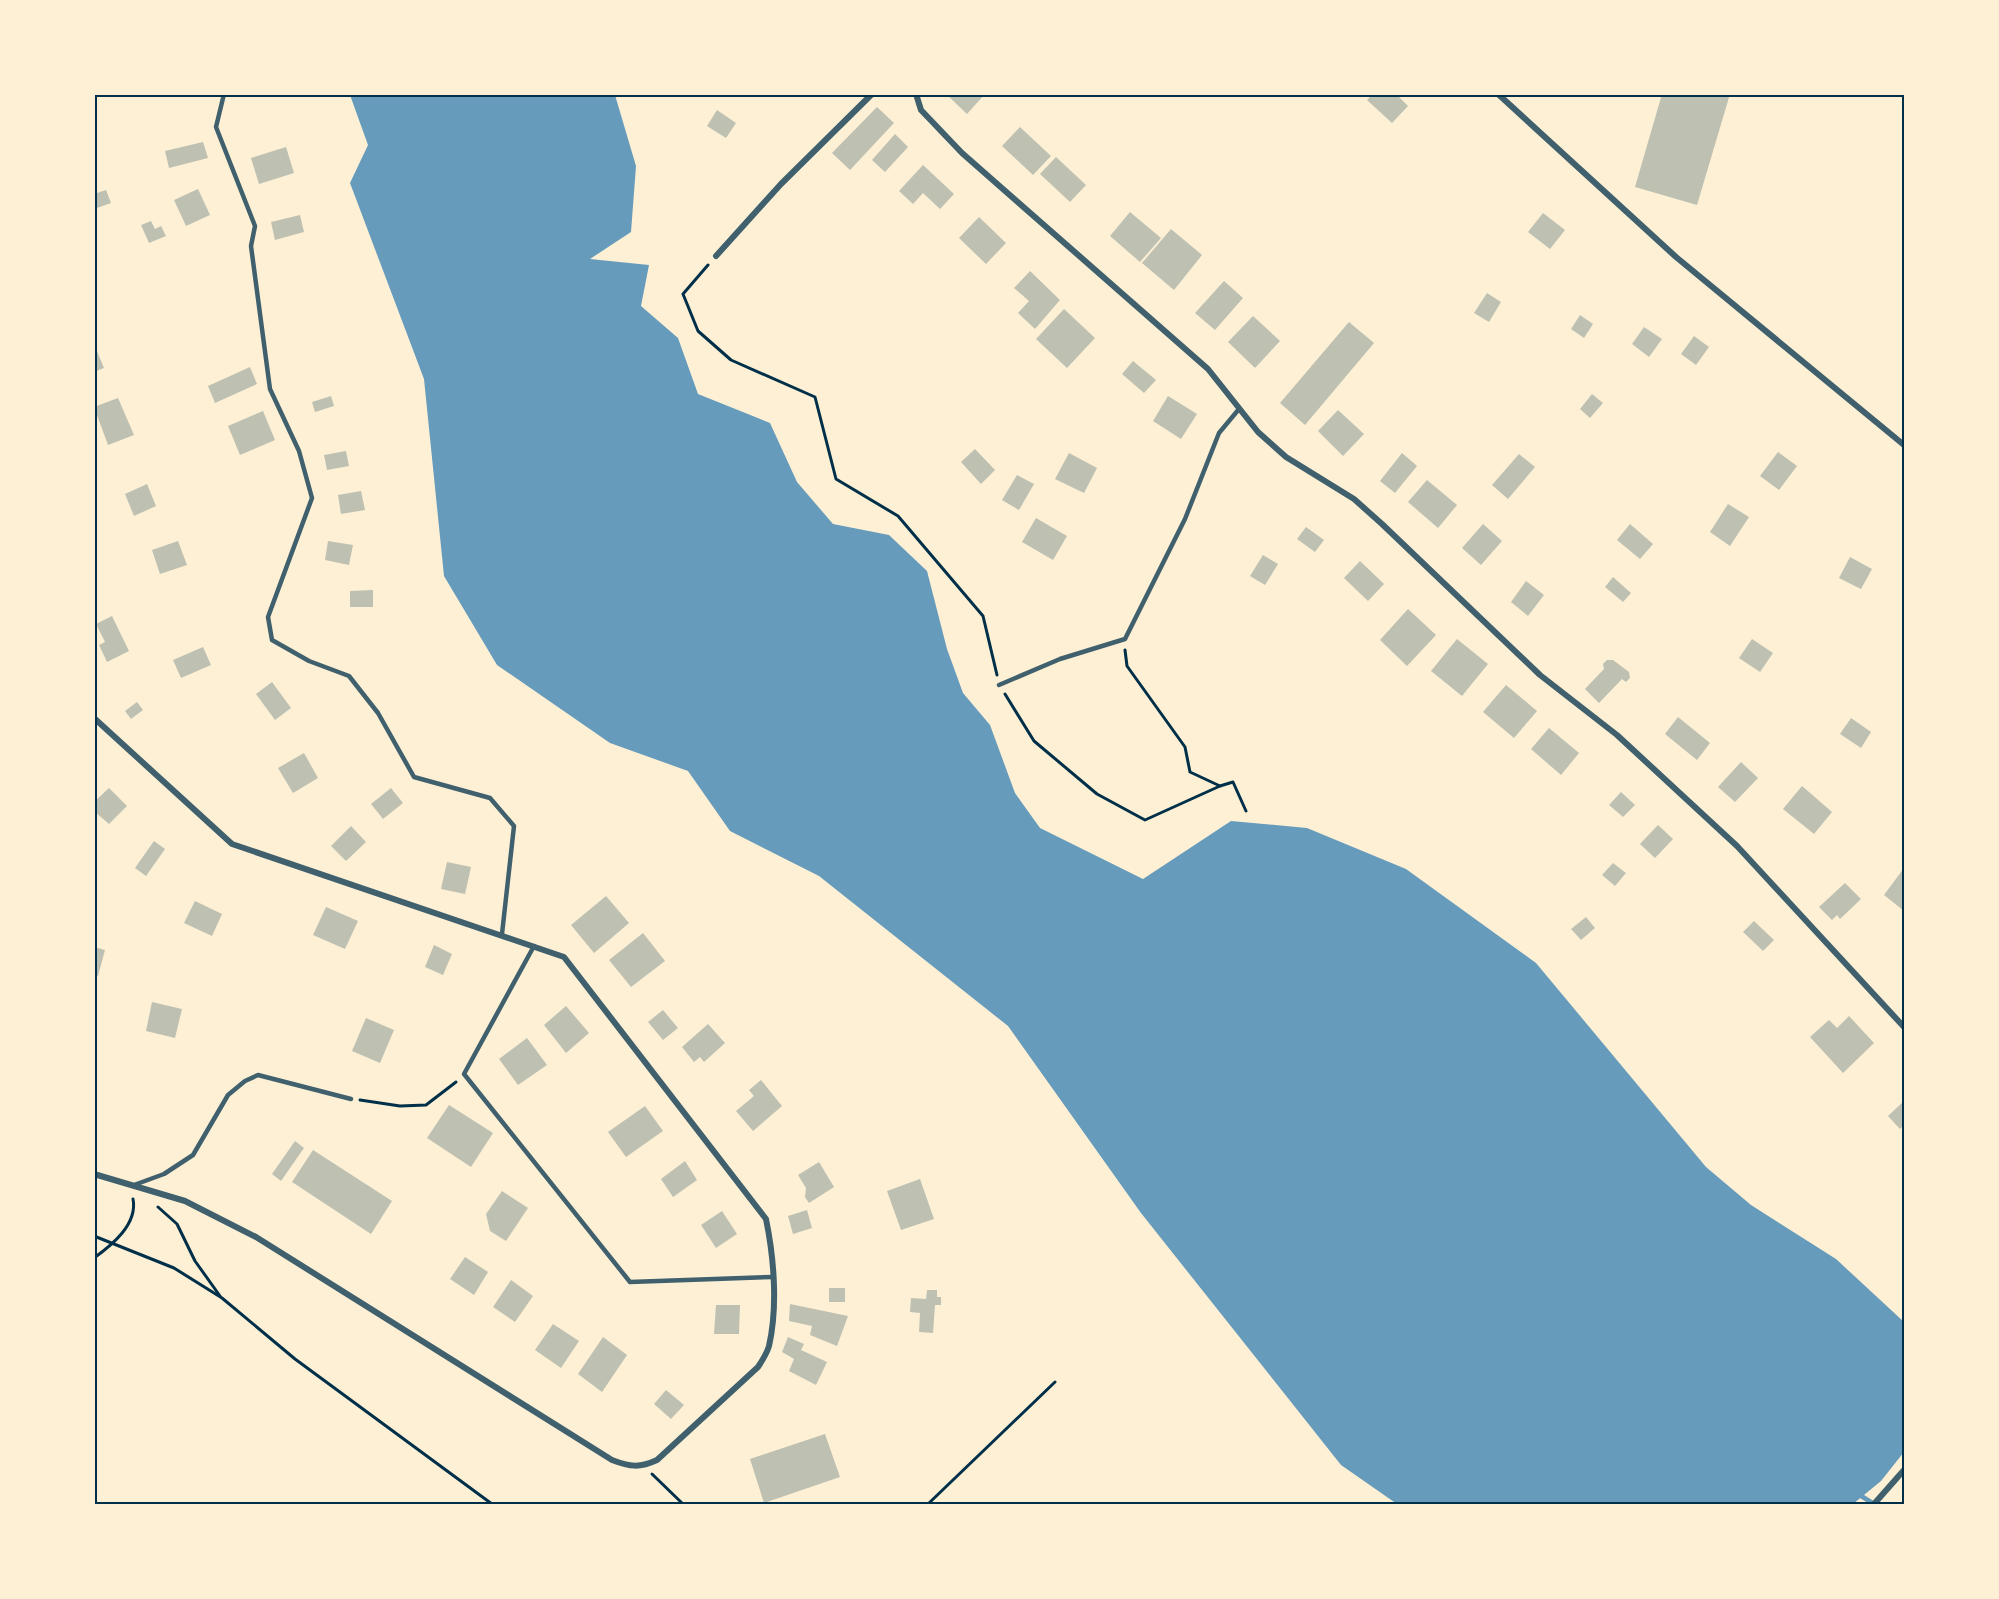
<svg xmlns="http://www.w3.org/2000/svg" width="1999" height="1599" viewBox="0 0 1999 1599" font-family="Lato,sans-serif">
<rect width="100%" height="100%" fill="#fdf0d5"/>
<!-- water -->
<polygon fill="#669bbc" points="350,95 615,95 636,166 631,232 590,259 649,265 641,306 678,338 698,394 770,423 797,482 833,524 889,535 927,571 947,649 963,693 990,725 1015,793 1040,828 1143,879 1231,821 1307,828 1406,869 1536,963 1706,1167 1751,1205 1836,1259 1904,1322 1904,1452 1881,1481 1853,1504 1397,1504 1341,1465 1141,1213 1008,1026 819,876 730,831 688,771 610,743 497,665 444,576 424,379 350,183 368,145"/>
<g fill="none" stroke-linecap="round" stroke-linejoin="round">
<!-- stream -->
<polyline stroke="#669bbc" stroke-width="5" points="1858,1494 1874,1504"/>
</g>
<!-- building -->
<g fill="#bec0b2">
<polygon points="946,94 985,94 967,114"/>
<polygon points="1373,94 1396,94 1408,106 1392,123 1367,100"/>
<polygon points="1662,94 1730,94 1697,205 1635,187"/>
<polygon points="877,107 894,123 850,170 832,153"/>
<polygon points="717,110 736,123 726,138 707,126"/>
<polygon points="1020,127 1051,156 1033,175 1002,146"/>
<polygon points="895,134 908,147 885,172 872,160"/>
<polygon points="203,142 208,158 169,168 165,151"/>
<polygon points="286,147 294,173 259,184 251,158"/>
<polygon points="1056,157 1086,185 1070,202 1040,174"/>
<polygon points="923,165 954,194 940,209 923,193 913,204 899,191"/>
<polygon points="198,189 210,215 186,226 174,200"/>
<polygon points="106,190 111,203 94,209 94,194"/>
<polygon points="1130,212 1161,238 1140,262 1110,236"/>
<polygon points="1543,213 1565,230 1550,249 1528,232"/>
<polygon points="300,215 304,232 275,240 271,222"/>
<polygon points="979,217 1006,243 986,264 959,238"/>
<polygon points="151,221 155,229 161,226 166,236 149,243 141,225"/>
<polygon points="1171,229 1202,255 1174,290 1142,263"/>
<polygon points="1030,271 1060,300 1035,329 1018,313 1029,301 1014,288"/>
<polygon points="1224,281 1243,298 1215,330 1195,313"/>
<polygon points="1487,293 1501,302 1489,322 1474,313"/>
<polygon points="1064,309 1095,338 1067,368 1036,339"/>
<polygon points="1580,315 1593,324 1584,338 1571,329"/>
<polygon points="1253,316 1280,341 1255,368 1228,342"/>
<polygon points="1349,322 1374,343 1305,425 1280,403"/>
<polygon points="1644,327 1662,339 1649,357 1632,344"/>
<polygon points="1694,336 1709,347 1696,365 1681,354"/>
<polygon points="94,344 104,368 94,372"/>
<polygon points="1133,361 1156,380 1144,393 1122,374"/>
<polygon points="250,367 257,384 215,403 208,386"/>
<polygon points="1592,394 1603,403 1590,418 1580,409"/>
<polygon points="331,396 334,406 315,412 312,402"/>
<polygon points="1168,396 1197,414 1181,439 1153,421"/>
<polygon points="118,398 134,435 108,445 94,407"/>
<polygon points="1338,410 1364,434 1343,456 1318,431"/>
<polygon points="263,411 275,440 240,455 228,426"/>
<polygon points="975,449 995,470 981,484 961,462"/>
<polygon points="346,451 349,466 327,470 324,455"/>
<polygon points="1778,452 1797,466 1779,490 1760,476"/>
<polygon points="1069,453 1097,468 1084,493 1055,479"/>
<polygon points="1402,453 1417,466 1395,493 1380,481"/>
<polygon points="1519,454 1535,467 1508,499 1492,485"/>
<polygon points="1017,475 1034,484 1019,510 1002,500"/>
<polygon points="1427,480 1457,505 1438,528 1408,502"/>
<polygon points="147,484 156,506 134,516 125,494"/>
<polygon points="361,491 365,510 341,514 338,495"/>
<polygon points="1728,504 1749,517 1730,546 1710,532"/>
<polygon points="1036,518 1067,536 1053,560 1022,542"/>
<polygon points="1483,524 1502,541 1481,565 1462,548"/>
<polygon points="1630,524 1653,544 1640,559 1617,540"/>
<polygon points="1306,527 1324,540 1315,552 1297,539"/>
<polygon points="178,541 187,565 160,574 152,550"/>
<polygon points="328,541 353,545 349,565 325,560"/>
<polygon points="1263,555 1278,564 1265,585 1250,576"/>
<polygon points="1850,557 1872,569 1861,589 1839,578"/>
<polygon points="1360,561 1384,584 1368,601 1344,578"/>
<polygon points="1613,577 1631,593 1623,602 1605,587"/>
<polygon points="1526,581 1544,595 1528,616 1511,602"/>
<polygon points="373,590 373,607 350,607 350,591"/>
<polygon points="1408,609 1436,635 1407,666 1380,640"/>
<polygon points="112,616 129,651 107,662 99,645 105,642 96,624"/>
<polygon points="1457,639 1488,664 1462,696 1431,671"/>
<polygon points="1752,639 1773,653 1760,672 1739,658"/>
<polygon points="203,647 211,665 181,678 173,660"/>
<polygon points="1607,660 1613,660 1629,672 1630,678 1626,682 1622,679 1599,703 1585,689 1604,669 1603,664"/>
<polygon points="272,682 291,708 275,720 256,694"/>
<polygon points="1506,685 1537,711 1514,738 1483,712"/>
<polygon points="137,702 143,710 131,719 125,711"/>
<polygon points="1678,717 1710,743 1697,760 1665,734"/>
<polygon points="1851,718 1871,732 1861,748 1840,734"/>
<polygon points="1549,728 1579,753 1561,775 1531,749"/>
<polygon points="304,753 318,778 293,793 278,768"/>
<polygon points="1741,762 1758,778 1735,802 1718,787"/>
<polygon points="1802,786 1832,812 1814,834 1783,809"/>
<polygon points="109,788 127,806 109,824 94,811 94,802"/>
<polygon points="391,788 403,803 383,819 371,804"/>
<polygon points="1621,792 1635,805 1623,817 1609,805"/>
<polygon points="1658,825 1673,839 1655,858 1640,844"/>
<polygon points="351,826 366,842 346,861 331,846"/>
<polygon points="154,841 165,849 146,876 135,868"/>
<polygon points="447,862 471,867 465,894 441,889"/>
<polygon points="1613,863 1626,873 1615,886 1602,875"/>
<polygon points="1904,868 1904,911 1884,895"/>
<polygon points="1845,883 1861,899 1840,919 1837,915 1832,920 1819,907"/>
<polygon points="606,896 629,923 594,953 571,925"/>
<polygon points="195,901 222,914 212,936 184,923"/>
<polygon points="326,907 358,921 345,949 313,935"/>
<polygon points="1586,917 1595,928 1581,940 1571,929"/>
<polygon points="1754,921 1774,940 1763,951 1743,932"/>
<polygon points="643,933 665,961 631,987 609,960"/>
<polygon points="434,945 452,954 443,975 425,967"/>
<polygon points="94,947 105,950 98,976 94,975"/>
<polygon points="152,1002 182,1009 175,1038 146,1031"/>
<polygon points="566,1006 589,1033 566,1053 544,1025"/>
<polygon points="663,1010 678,1028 663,1040 648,1022"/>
<polygon points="1849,1016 1874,1043 1843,1073 1810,1037 1829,1020 1837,1028"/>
<polygon points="366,1018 394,1030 380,1063 352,1051"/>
<polygon points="708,1024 725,1043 704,1062 700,1057 694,1062 682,1047"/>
<polygon points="527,1038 547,1065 518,1085 499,1059"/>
<polygon points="761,1080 782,1106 753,1131 736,1111 754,1096 749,1090"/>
<polygon points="1904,1101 1904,1125 1900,1129 1888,1116"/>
<polygon points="449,1105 493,1133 471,1167 427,1138"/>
<polygon points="645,1106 663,1131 626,1157 608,1132"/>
<polygon points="295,1141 304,1148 281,1181 272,1174"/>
<polygon points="313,1150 392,1201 371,1234 292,1182"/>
<polygon points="685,1161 697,1180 673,1197 661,1179"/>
<polygon points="819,1162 834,1187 809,1203 805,1197 806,1188 798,1175"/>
<polygon points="920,1179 934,1219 901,1230 887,1191"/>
<polygon points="502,1191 528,1208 506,1241 490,1231 486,1214"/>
<polygon points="807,1210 812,1228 793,1234 788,1216"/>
<polygon points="722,1211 737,1234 716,1248 701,1225"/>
<polygon points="465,1257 488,1272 474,1295 450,1279"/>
<polygon points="511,1280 533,1296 515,1322 493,1307"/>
<rect x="829" y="1288" width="16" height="14"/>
<polygon points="927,1290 937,1290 937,1297 941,1297 941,1305 935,1305 933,1333 919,1332 920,1313 910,1312 911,1298 926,1299"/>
<polygon points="790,1304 848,1316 837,1346 810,1335 812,1326 789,1321"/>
<polygon points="716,1305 740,1305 739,1334 714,1334"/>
<polygon points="553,1324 579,1341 561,1368 535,1350"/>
<polygon points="603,1337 627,1355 602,1392 578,1374"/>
<polygon points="788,1337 804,1344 801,1350 827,1362 816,1385 789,1371 794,1359 782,1352"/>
<polygon points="666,1390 684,1405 671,1419 654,1404"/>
<polygon points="825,1434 840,1477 764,1503 750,1459"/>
</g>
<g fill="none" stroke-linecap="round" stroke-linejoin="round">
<!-- path -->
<g stroke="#003049" stroke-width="3">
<polyline points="708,265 683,294 698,331 731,360 815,397 836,479 898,516 983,616 997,675"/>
<polyline points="1125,650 1127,666 1185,747 1190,772 1220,786 1233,782 1246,811"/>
<polyline points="1005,694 1034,741 1097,794 1145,820 1220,786"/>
<polyline points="360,1100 400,1106 426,1105 456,1082"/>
<polyline points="158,1207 177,1224 195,1261 220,1296"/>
<polyline points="94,1236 174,1268 222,1298 295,1359 492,1504"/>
<path d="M94,1258c18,-13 44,-34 39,-59"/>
<polyline points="652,1474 683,1504"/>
<polyline points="928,1504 1055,1382"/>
</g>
<!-- service -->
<g stroke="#3f606c" stroke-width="4.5">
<polyline points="224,94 216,127 255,226 251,246 270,389 299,451 312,498 268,617 272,640 309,661 349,676 378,713 414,777 490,798 514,826 502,934"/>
<polyline points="999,685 1060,659 1125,639 1185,519 1219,433 1239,409"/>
<polyline points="534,946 464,1074 630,1282 772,1277"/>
<polyline points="134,1185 164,1174 193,1155 228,1095 245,1081 258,1075 351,1099"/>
</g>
<!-- minor -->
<g stroke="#3f606c" stroke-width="6">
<polyline points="916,94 921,110 962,153 1208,369 1258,432 1286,457 1354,499 1382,524 1540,675 1617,735 1737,846 1904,1027"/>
<polyline points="1498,94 1676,257 1904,445"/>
<polyline points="716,256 781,184 872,94"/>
<polyline points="94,562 94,572"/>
<path d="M94,718l138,126 332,113 202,262c8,39 12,88 3,127 -2,7 -7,15 -11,21l-101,93c-17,8 -27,7 -45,0l-356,-223 -71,-36 -91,-27"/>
<polyline points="1874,1504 1904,1470"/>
</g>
</g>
<!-- border -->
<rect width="1999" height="1599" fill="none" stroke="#fdf0d5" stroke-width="192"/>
<rect x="96" y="96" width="1807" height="1407" fill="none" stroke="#003049" stroke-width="2"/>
</svg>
